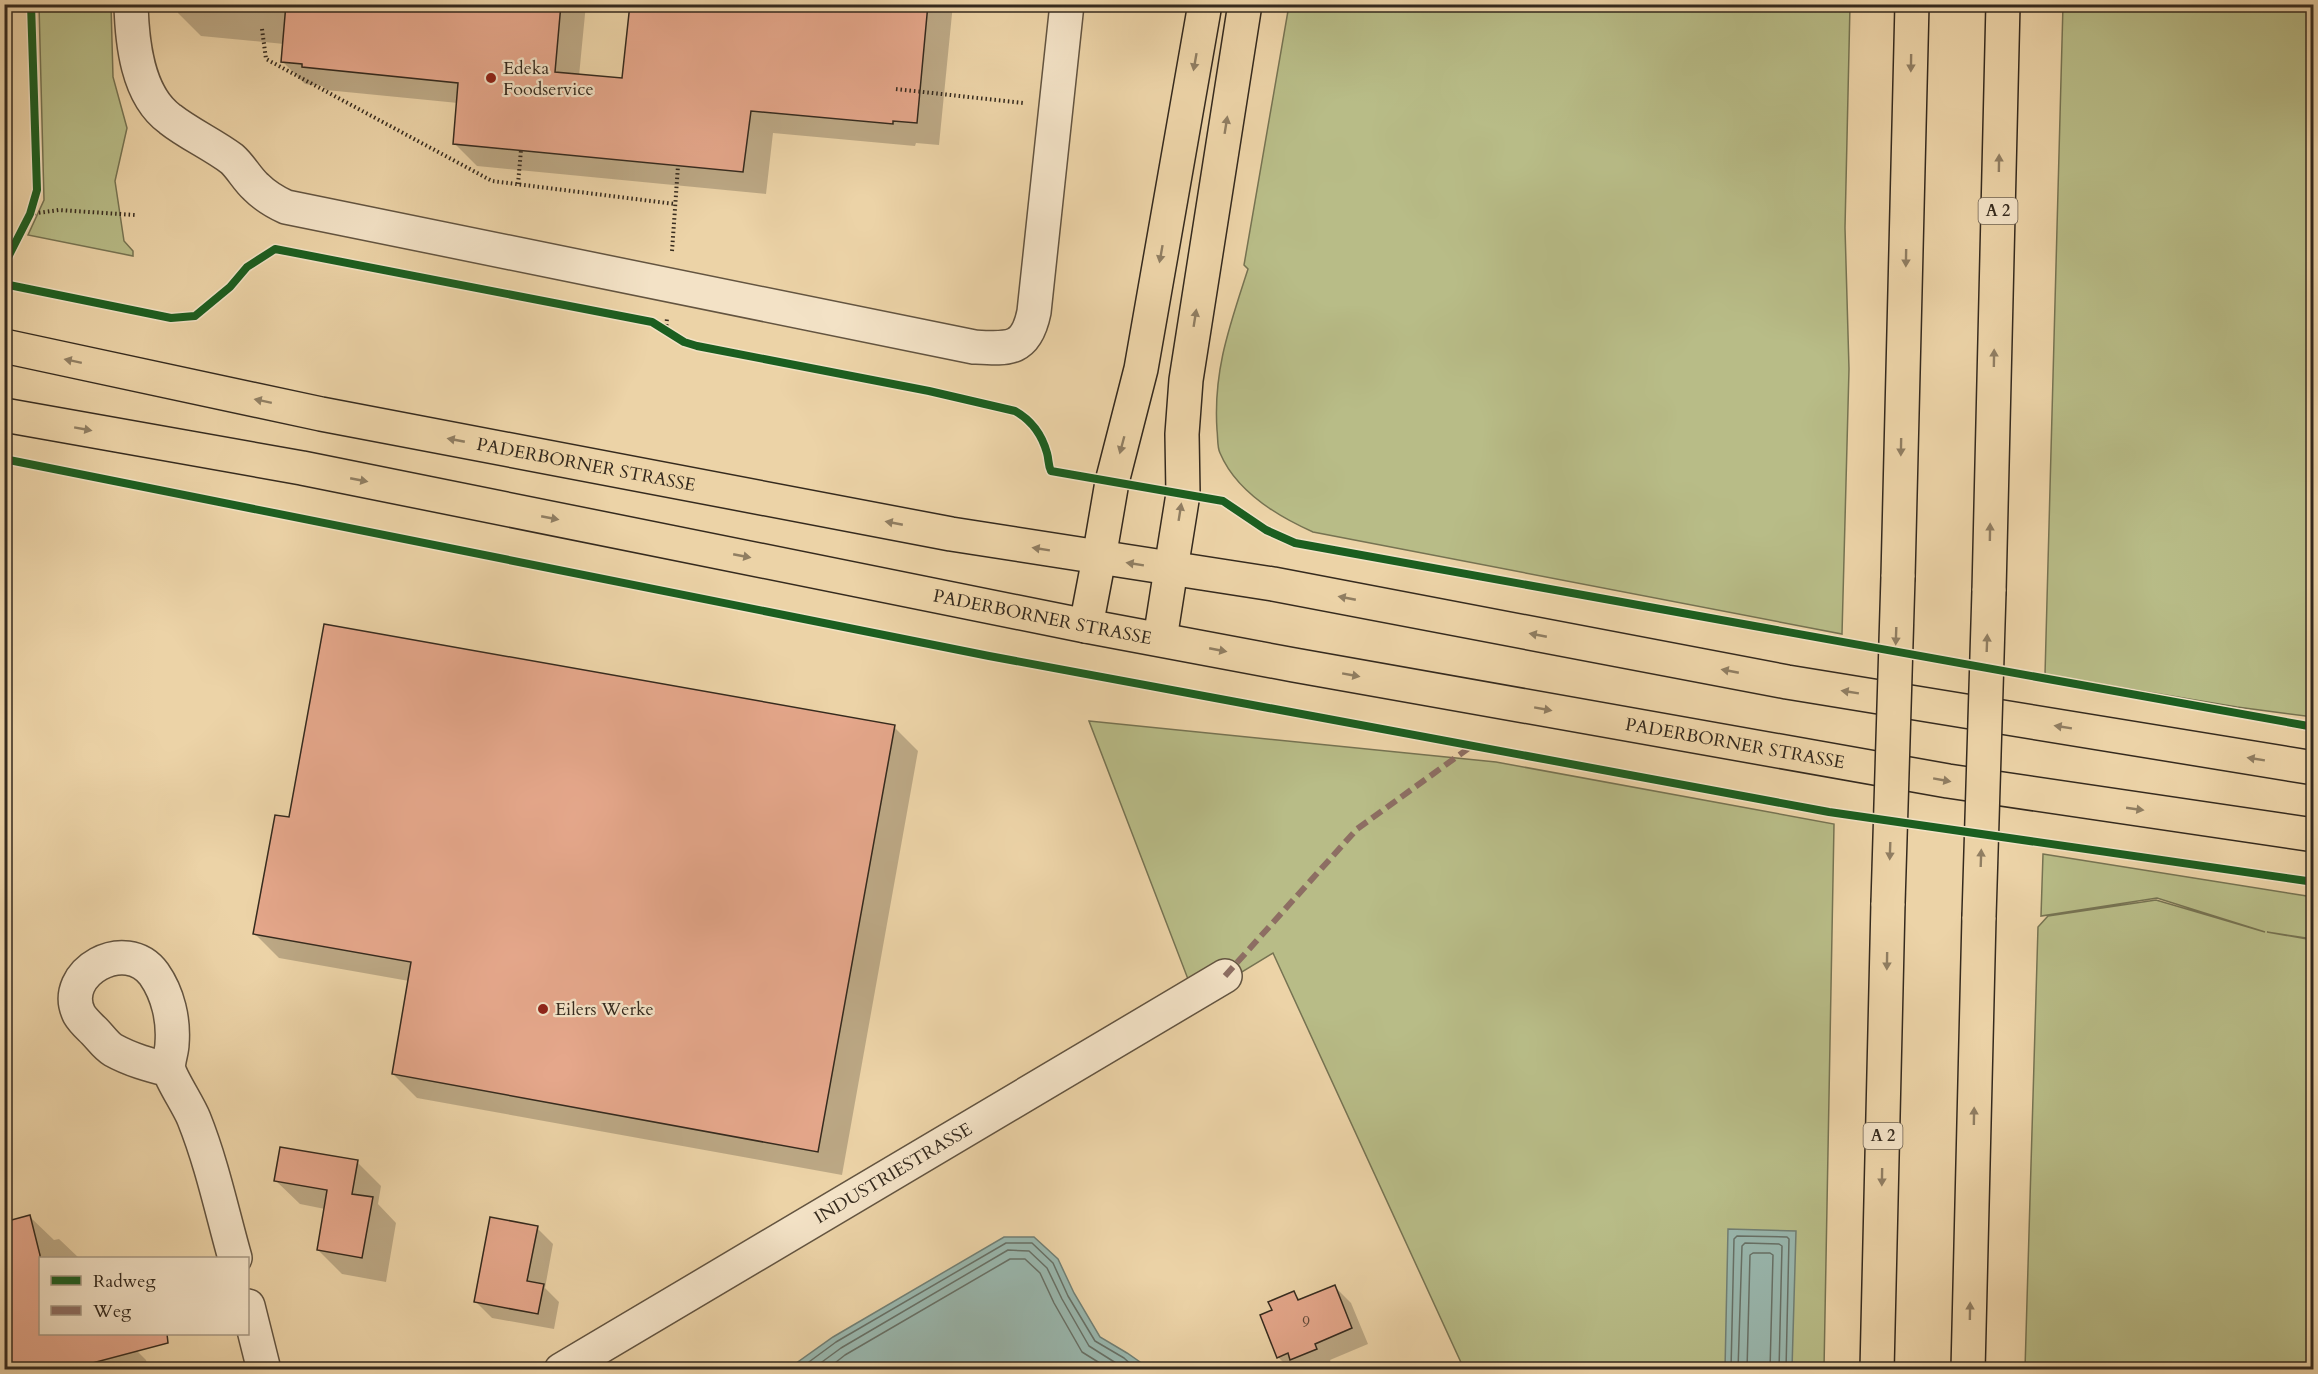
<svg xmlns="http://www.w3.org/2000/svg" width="2318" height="1374" viewBox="0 0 2318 1374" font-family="Cardo,serif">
<rect width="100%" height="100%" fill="#ecd3a7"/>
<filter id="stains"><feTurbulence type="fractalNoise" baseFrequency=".00333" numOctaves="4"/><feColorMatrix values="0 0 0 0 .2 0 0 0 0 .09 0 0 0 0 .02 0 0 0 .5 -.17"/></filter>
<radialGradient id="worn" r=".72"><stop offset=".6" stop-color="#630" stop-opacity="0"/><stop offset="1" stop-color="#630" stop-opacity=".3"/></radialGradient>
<!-- green -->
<g fill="#b8bc87" stroke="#767352" stroke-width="1.5">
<polygon points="39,5 111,5 113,77 127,128 115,181 124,241 133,251 133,256 28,235 44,200"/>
<path d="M1289,5h561l-5,223 4,141 -7,265 -529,-102c-36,-16 -77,-41 -93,-79 -3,-6 -2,-16 -3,-23 -4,-60 13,-105 31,-161l-4,-4z"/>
<polygon points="2063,5 2313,5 2313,717 2237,707 2045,675"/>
<polygon points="1089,721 1496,762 1834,824 1824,1369 1464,1369 1273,953 1196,1000"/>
<polygon points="2043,854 2313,897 2313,939 2267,932 2313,940 2313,1369 2025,1369 2038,927 2048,916 2156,900 2265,932 2157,898 2041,916"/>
</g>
<!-- water -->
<g fill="#99b7ae" stroke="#717f74" stroke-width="1.5">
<polygon points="1728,1229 1796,1231 1792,1369 1725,1369"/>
<polygon points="1004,1237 1034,1237 1058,1259 1074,1293 1100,1337 1127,1353 1140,1362 1144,1369 788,1369 833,1337"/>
</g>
<!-- shadow -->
<g fill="#0003">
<polygon points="179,4 586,4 579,76 624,80 631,4 953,4 939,145 916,143 915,146 773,133 766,194 477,166 454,143 458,103 326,90 322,86 305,84 282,61 284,44 201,36 178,13"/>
<polygon points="894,727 918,751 842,1175 417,1098 393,1074 409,981 279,958 255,934 290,818"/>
<polygon points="357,1162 381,1186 378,1204 396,1223 386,1282 342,1274 318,1250 325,1209 300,1204 275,1180"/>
<polygon points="30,1217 54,1240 59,1239 79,1258 40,1258 40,1334 120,1334 146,1360 149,1370 4,1370"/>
<polygon points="537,1228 553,1244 545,1288 559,1302 554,1329 492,1318 476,1302"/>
<polygon points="1335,1287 1351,1303 1368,1344 1330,1360 1332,1365 1322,1370 1291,1370 1278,1357 1274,1311 1294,1293 1301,1301"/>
</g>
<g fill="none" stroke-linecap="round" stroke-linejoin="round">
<!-- shore -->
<g stroke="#677066" stroke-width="1.5">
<polyline points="798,1370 836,1342 1006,1243 1032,1243 1053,1263 1068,1296 1095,1341 1124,1358 1137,1370"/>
<polyline points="811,1370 841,1348 1008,1250 1029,1251 1047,1268 1062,1299 1089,1346 1127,1370"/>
<polyline points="826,1370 845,1355 1010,1259 1025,1259 1040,1273 1054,1303 1082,1352 1111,1370"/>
<polyline points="1731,1370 1734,1239 1737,1236 1787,1237 1789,1239 1786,1370"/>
<polyline points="1738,1370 1742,1246 1745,1243 1779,1244 1782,1246 1779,1370"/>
<polyline points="1747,1370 1750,1255 1753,1253 1770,1253 1773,1255 1770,1370"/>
</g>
</g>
<!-- building -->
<g fill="#e5a78b" stroke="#352a1e" stroke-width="1.5">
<polygon points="286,4 561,4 555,72 622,78 630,4 928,4 917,123 893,121 893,124 751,111 743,172 453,144 458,83 302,67 302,64 281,62"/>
<polygon points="324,624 895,725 818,1152 392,1074 411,962 253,934 275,815 289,817"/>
<polygon points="280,1147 358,1160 352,1194 373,1197 362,1258 317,1250 327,1190 274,1181"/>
<polygon points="30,1215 40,1255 40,1334 167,1334 168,1343 66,1370 4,1370 4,1222"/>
<polygon points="490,1217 538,1226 527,1281 544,1284 538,1314 474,1302"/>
<polygon points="1335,1285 1352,1328 1315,1344 1317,1349 1290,1360 1288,1353 1277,1358 1260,1315 1272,1310 1268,1302 1294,1291 1298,1300"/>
</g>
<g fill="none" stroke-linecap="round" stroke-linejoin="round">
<defs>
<g id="minor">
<path d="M131,4c1,38 6,91 39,115 19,15 42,25 62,40 9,8 15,20 24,28 9,9 19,15 30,20l688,140c35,2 52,4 60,-35l33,-308"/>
<path d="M169,1070c-19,-5 -38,-10 -56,-20 -7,-4 -13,-13 -19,-19 -5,-5 -11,-10 -15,-17 -20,-41 47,-79 75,-40 14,20 20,46 18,70 0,8 -5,19 -3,26 3,11 20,36 25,49 18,45 28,93 41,139"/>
<polyline points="248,1306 264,1370"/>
<path id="s1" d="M561,1370l664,-394"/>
</g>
<g id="major">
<path id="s2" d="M4,346l317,68 630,120 322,50 514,98 527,86"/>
<path id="s3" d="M4,415l298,53 784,158 208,39 654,116 366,54"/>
<polyline points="1086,626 1099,558"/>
<polyline points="1160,639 1171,569"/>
</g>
<g id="highway">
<polyline points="1099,558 1112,482 1141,369 1205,4"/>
<polyline points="1171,569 1183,494 1182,434 1186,380 1245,4"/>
<polyline points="1898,577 1912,4"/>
<polyline points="1989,591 2003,4"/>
<polyline points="1877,1370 1888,903"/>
<polyline points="1968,1370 1979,917"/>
</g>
</defs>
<!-- minor casing -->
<use href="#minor" stroke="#635440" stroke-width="36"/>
<!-- major casing -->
<use href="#major" stroke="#352a1e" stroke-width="36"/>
<!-- highway casing -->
<use href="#highway" stroke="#352a1e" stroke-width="36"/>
<!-- path -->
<g stroke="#352a1e" stroke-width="4" stroke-dasharray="1.5 3" stroke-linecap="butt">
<polyline points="262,29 266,59 492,181 675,204"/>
<polyline points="896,89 1023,103"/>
<polyline points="518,184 521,150"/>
<polyline points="30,214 59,210 135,215"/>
<polyline points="672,251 678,166"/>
<polyline points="4,265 30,214 37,190 31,4"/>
<polyline points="666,330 667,318"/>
</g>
<!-- minor -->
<use href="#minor" stroke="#f3e2c6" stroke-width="33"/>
<!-- major -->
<use href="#major" stroke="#ecd3a7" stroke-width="33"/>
<!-- highway -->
<use href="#highway" stroke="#ecd3a7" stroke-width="33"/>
<defs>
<g id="highway-bridge">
<polyline points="1888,903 1898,577"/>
<polyline points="1979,917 1989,591"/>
</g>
</defs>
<!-- highway-bridge casing -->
<use href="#highway-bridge" stroke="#352a1e" stroke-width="36" stroke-linecap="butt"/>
<!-- highway-bridge -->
<use href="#highway-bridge" stroke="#ecd3a7" stroke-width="33"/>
<!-- quiet -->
<polyline stroke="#8d6e63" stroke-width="6" stroke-dasharray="12 6" stroke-linecap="butt" points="1225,976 1357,829 1473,745"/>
<defs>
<g id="cycleway">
<polyline points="4,265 30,214 37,190 31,4"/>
<path d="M4,284l167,34 24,-2 35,-29 17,-20 28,-18 377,73 32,20 13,4 232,45 86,20c16,9 27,24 32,42 2,7 1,12 4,18l172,30 43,29 29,13 1019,184"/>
<polyline points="4,459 989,656 1829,812 2314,882"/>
</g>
</defs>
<!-- cycleway casing -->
<use href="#cycleway" stroke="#f3e2c6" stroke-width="11"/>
<!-- cycleway -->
<use href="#cycleway" stroke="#1b5e20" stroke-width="8"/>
</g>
<!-- one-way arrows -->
<defs><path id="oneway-solid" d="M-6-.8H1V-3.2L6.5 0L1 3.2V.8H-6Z" transform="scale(1.5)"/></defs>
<g fill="#907e62">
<use href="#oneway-solid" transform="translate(1195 62) rotate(100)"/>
<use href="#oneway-solid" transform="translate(1911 63) rotate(91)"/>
<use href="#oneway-solid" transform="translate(1226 125) rotate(-81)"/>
<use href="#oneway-solid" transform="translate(1999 163) rotate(-89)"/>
<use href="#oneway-solid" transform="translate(1161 254) rotate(100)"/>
<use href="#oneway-solid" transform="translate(1906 258) rotate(91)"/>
<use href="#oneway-solid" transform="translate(1195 318) rotate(-81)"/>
<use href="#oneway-solid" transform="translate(1994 358) rotate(-89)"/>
<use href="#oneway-solid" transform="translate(73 361) rotate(-168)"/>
<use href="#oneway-solid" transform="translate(263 401) rotate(-168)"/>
<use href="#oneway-solid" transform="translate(83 429) rotate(10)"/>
<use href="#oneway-solid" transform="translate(456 440) rotate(-169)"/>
<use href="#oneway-solid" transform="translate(1122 445) rotate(105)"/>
<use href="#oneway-solid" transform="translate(1901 447) rotate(91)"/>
<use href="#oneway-solid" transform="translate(359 480) rotate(11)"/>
<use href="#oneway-solid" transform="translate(1180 512) rotate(-81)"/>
<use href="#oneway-solid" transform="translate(550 518) rotate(11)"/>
<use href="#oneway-solid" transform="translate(894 523) rotate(-169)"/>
<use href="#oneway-solid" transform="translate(1990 532) rotate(-89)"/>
<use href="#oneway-solid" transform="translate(1041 549) rotate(-171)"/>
<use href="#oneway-solid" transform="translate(742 556) rotate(11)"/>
<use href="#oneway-solid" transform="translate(1135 564) rotate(-171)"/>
<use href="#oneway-solid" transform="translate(1347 598) rotate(-169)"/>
<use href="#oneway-solid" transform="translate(1538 635) rotate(-169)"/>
<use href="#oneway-solid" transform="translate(1896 636) rotate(92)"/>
<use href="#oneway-solid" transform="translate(1987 643) rotate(-88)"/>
<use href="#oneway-solid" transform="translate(1218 650) rotate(11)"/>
<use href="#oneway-solid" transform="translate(1730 671) rotate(-169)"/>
<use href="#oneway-solid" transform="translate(1351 675) rotate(10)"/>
<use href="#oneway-solid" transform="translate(1850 692) rotate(-171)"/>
<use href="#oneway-solid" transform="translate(1543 709) rotate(10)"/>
<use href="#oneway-solid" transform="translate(2063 727) rotate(-171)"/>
<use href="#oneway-solid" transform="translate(2256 759) rotate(-171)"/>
<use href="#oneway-solid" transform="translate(1942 780) rotate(10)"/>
<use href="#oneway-solid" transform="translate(2135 809) rotate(8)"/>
<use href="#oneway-solid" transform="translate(1890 851) rotate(92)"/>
<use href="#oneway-solid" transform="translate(1981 858) rotate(-88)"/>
<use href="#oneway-solid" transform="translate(1887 961) rotate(91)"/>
<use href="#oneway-solid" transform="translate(1974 1116) rotate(-89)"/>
<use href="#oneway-solid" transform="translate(1882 1177) rotate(91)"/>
<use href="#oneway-solid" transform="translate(1970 1311) rotate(-89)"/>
</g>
<!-- markers -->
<g fill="#8f2418" stroke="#f3e2c6" stroke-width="2">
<circle cx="491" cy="78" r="6"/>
<circle cx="543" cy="1009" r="6"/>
</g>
<g text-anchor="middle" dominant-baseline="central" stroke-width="4.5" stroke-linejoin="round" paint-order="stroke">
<!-- number labels -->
<g font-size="15" fill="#614939">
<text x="1306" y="1322">9</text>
</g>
<!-- shield labels -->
<g fill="#f3e2c6" stroke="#6e6150" stroke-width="1.5">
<rect x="1978.5" y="198" width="39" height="26" rx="4.5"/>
<rect x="1863.5" y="1123" width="39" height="26" rx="4.5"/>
</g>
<g font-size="16" font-weight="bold" fill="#352a1e">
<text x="1998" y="211">A 2</text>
<text x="1883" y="1136">A 2</text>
</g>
<!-- poi labels -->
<g font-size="18" fill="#352a1e" stroke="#f3e2c6" text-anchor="start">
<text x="503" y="68">Edeka<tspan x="503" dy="21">Foodservice</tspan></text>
<text x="555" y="1009">Eilers Werke</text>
</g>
<!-- street labels -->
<g font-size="18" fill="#352a1e" stroke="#f3e2c6">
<text stroke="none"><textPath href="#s2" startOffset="594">PADERBORNER STRASSE</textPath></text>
<text stroke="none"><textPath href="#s3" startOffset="1058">PADERBORNER STRASSE</textPath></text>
<text stroke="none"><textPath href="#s3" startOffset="1762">PADERBORNER STRASSE</textPath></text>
<text stroke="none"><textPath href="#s1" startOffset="386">INDUSTRIESTRASSE</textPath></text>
</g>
</g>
<!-- margin -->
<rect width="2318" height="1374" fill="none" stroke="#ecd3a7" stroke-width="24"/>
<rect x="6" y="6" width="2306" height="1362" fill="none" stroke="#352a1e" stroke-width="3"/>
<rect x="12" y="12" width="2294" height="1350" fill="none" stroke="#352a1e" stroke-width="1.5"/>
<!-- legend -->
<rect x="39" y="1257" width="210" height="78" fill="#f3e2c6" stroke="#a79883" stroke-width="1.5"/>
<rect x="51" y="1276" width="30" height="9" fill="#1b5e20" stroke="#a79883" stroke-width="1.5"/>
<text x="93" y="1287" font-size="18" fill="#352a1e">Radweg</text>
<rect x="51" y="1306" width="30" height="9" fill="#8d6e63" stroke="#a79883" stroke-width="1.5"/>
<text x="93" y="1317" font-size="18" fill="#352a1e">Weg</text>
<rect width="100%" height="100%" filter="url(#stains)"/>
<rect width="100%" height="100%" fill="url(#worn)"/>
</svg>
